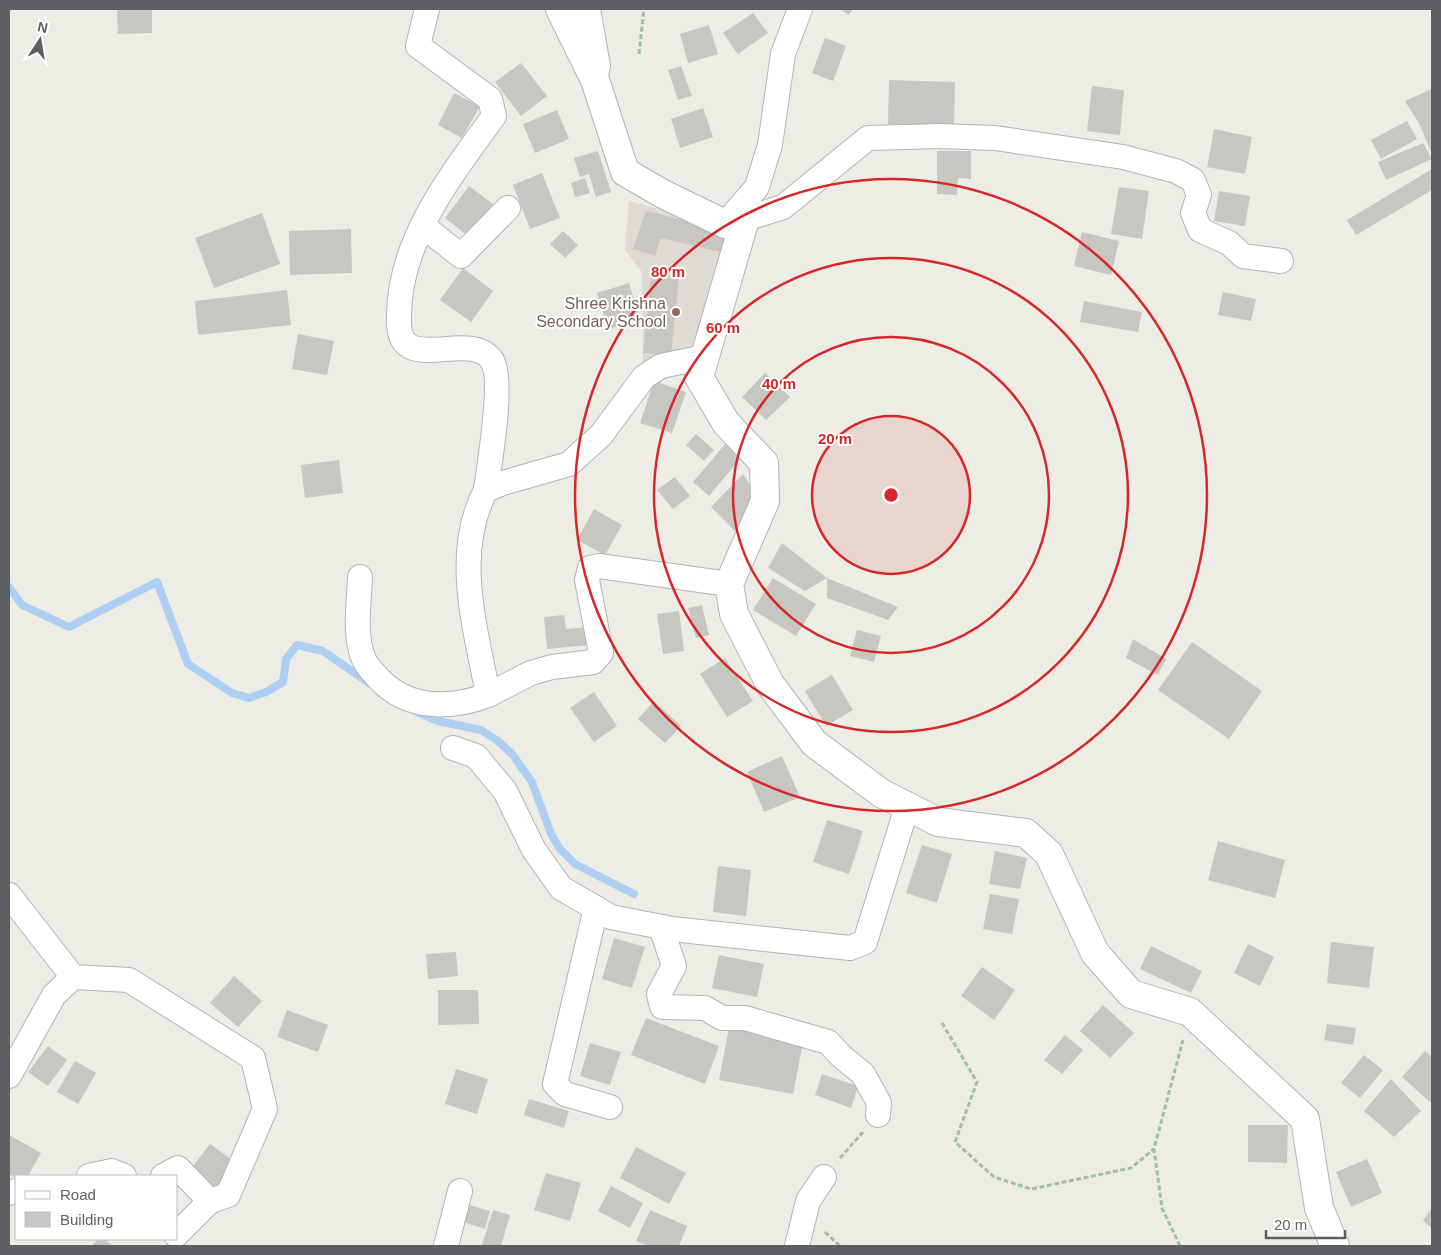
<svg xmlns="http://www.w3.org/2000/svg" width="1441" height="1255" viewBox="0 0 1441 1255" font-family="Arial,sans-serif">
<rect width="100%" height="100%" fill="#edece5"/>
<!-- education -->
<polygon fill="#dddbd3" points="629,201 738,230 694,353 643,368 642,272 625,250"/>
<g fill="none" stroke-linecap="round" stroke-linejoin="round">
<!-- stream -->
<g stroke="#aecff4" stroke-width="8">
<polyline points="9,587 22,605 69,627 157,582 188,664 232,693 249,698 266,692 283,682 286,659 297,645 323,651 369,683"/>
<polyline points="415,711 438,721 481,730 498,741 512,754 532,782 551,834 560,849 575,864 634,894"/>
</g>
</g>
<!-- building -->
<g fill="#c8c6c1">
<polygon points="117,9 152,9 152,33 118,34"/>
<polygon points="841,9 854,9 848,15"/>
<polygon points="753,13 768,33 738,54 723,33"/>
<polygon points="709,25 718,54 688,63 680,34"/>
<polygon points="825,38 846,46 833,81 812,73"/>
<polygon points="521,63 547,96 521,116 495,82"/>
<polygon points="681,66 692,96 678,100 668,70"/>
<polygon points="889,80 955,82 954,125 888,124"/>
<polygon points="1092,86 1124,90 1120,135 1087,131"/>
<polygon points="1432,89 1432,154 1420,125 1405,101"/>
<polygon points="454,93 480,106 462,138 438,125"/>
<polygon points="703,108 713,137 680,148 671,119"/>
<polygon points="557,110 569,139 535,153 523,124"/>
<polygon points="1407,121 1417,139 1381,159 1371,140"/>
<polygon points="1214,129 1252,137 1245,174 1207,167"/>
<polygon points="1423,143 1432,159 1386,180 1378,162"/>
<polygon points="598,151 611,192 596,197 589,174 580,177 574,158"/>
<polygon points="937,151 971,151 971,179 958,178 957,195 937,194"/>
<polygon points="1432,169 1432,190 1356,235 1347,220"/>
<polygon points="542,173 560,218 530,229 513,185"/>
<polygon points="585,178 590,193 575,197 571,183"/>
<polygon points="469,186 493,204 468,236 445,218"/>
<polygon points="1119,187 1149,191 1142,239 1111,234"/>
<polygon points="1219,191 1250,196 1245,226 1214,221"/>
<polygon points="646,211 730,231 725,253 661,238 655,256 633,249"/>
<polygon points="262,213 280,264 214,288 195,238"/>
<polygon points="351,229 352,273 290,275 289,231"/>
<polygon points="563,231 578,245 565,258 550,244"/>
<polygon points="1082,232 1119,241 1111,275 1074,266"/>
<polygon points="463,268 493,291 471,322 440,300"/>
<polygon points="651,275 679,277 671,355 643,353"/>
<polygon points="629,283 640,320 608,329 597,293"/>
<polygon points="287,290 291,325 198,335 195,301"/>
<polygon points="1223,292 1256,299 1251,321 1218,315"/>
<polygon points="1084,301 1142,312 1138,332 1080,322"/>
<polygon points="298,334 334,341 327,375 292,369"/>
<polygon points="765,373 790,397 766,420 742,397"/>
<polygon points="654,381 686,392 672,433 640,423"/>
<polygon points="696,434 714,450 704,461 686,445"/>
<polygon points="727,442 743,455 709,496 693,482"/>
<polygon points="339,460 343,493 305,498 301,465"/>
<polygon points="743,474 756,495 735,531 711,507"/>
<polygon points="675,477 690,496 673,509 657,490"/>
<polygon points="594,509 622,525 605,555 577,540"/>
<polygon points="782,543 827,578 898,607 888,620 827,598 827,578 805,591 768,568"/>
<polygon points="773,578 816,604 796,636 753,610"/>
<polygon points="702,605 709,635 696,638 688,608"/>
<polygon points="679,611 684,651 663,654 657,614"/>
<polygon points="564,615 566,629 588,627 589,645 547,649 544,617"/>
<polygon points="857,630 881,636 874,662 850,656"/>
<polygon points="1133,639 1166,659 1158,675 1126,658"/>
<polygon points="1192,642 1262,691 1229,739 1158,690"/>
<polygon points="725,658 753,701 727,717 700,674"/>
<polygon points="832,675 853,710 826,726 805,691"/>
<polygon points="594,692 617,726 594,742 570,708"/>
<polygon points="654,701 681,726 665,743 638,719"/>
<polygon points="782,756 800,797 764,812 747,772"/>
<polygon points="827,820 863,831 849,874 813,862"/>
<polygon points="1218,841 1285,860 1275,898 1208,880"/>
<polygon points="922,845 952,854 937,903 906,893"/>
<polygon points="995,851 1027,858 1020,889 989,884"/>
<polygon points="718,866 751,870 746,916 713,912"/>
<polygon points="990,894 1019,899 1012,934 983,929"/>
<polygon points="614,938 645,947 632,988 602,979"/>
<polygon points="1331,942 1374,947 1369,988 1327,983"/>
<polygon points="1248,944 1274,957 1260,986 1234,973"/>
<polygon points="1151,946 1202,971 1191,993 1140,969"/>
<polygon points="456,952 458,976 428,979 426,954"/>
<polygon points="719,955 764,964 757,997 712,988"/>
<polygon points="982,967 1015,990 994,1020 961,996"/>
<polygon points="234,976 262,1001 238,1027 210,1003"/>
<polygon points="438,990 478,990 479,1024 438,1025"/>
<polygon points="1103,1005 1134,1033 1110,1058 1080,1031"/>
<polygon points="287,1010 328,1025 318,1052 277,1037"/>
<polygon points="646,1018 719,1046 705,1084 631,1055"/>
<polygon points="1327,1024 1356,1028 1353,1045 1324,1040"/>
<polygon points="729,1028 803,1043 793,1094 719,1080"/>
<polygon points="1065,1035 1083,1050 1062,1074 1044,1060"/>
<polygon points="590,1043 621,1052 610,1085 580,1076"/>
<polygon points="48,1046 67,1060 48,1086 28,1072"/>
<polygon points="1425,1051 1432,1057 1432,1100 1430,1102 1402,1077"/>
<polygon points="1364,1055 1383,1070 1360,1098 1341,1083"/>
<polygon points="75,1061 96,1073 78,1104 57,1092"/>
<polygon points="456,1069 488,1079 477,1114 445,1104"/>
<polygon points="822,1074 858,1086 851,1108 815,1095"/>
<polygon points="1391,1079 1421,1111 1394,1137 1364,1111"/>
<polygon points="529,1099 569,1111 564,1128 524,1115"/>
<polygon points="1248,1125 1288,1125 1287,1163 1248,1162"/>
<polygon points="9,1135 41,1153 28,1176 16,1178 9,1174"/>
<polygon points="210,1144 239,1165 219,1191 190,1170"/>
<polygon points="636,1147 686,1173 669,1204 620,1178"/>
<polygon points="1367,1159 1382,1193 1351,1207 1336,1172"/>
<polygon points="546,1173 581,1183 570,1221 534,1210"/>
<polygon points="611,1186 643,1203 630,1228 598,1211"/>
<polygon points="469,1205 490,1211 485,1229 463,1222"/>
<polygon points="1432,1208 1432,1228 1423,1221"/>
<polygon points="493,1210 510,1215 501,1246 482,1245"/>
<polygon points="650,1210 687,1226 679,1246 648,1246 636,1241"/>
<polygon points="99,1239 105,1239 112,1246 91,1246"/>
</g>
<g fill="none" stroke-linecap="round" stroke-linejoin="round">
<defs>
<g id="minor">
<path d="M427,9l-9,37 72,53 4,17c-42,58 -94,123 -95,198 0,12 -1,27 12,33 21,10 62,-10 80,12 14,17 -2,107 -5,131"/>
<polyline points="588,9 598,66 595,80"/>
<polyline points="745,219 783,207 868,138 940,136 995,138 1123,157 1176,171 1193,180 1199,195 1193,213 1200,230 1229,243 1243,256 1281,261"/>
<polyline points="725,224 757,187 770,145 783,54 800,9"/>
<polyline points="423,226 461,256 508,208"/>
<path d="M705,357l-44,9 -17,11 -43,58 -32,29 -66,19 -17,7c-34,63 -10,139 2,205l43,-22 21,-6 41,-5 8,-9 -14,-73 3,-12 9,-2 130,18"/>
<path d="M360,577c-1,25 -6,57 3,80 3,9 10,15 16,22 29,31 72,30 109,16"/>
<polyline points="453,748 476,756 505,791 534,850 561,888 611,917 672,929 850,948 865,942 907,807"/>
<polyline points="9,895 73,977 129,980 253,1058 265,1109 228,1195 210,1201"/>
<polyline points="596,908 555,1084 565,1094 610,1107"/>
<polyline points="661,927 674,966 659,994 662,1007 705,1008 722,1018 745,1018 828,1042 841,1056 863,1074 879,1103 878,1115"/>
<polyline points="9,1076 54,995 73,977"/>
<polyline points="89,1176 112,1171 124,1176"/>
<polyline points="163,1176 178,1168 210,1201 176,1235"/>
<polyline points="9,1193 16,1191"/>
<polyline points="446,1246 460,1191"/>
<polyline points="797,1246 808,1201 824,1177"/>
</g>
<polyline id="tertiary" points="560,9 595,80 625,172 663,194 725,224 745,219 699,377 726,423 764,463 765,501 729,584 734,614 770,684 814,743 881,793 938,822 1026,833 1049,854 1095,953 1131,994 1190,1012 1305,1119 1319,1208 1335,1246"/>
</defs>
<!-- minor casing -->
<use href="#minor" stroke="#b2b4b8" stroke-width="26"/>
<!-- tertiary casing -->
<use href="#tertiary" stroke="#b2b4b8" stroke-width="30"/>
<!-- path -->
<g stroke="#9ec1ab" stroke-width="3" stroke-dasharray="5 2.5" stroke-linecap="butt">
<polyline points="639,54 644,9"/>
<polyline points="942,1023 977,1082 955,1142 994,1177 1031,1189 1131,1168 1154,1149"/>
<polyline points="840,1158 863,1132"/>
<polyline points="825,1232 840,1246"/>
<polyline points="1180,1246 1162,1208 1154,1149 1183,1040"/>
</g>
<!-- minor -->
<use href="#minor" stroke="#fff" stroke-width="24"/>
<!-- tertiary -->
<use href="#tertiary" stroke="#fff" stroke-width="28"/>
</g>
<!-- distance rings -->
<circle cx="891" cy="495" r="79" fill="#d62828" fill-opacity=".12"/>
<g fill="none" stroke="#d62828" stroke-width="2.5">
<circle cx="891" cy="495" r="79"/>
<circle cx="891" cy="495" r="158"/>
<circle cx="891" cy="495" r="237"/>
<circle cx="891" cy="495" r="316"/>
</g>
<!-- markers -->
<circle fill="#8d6e63" stroke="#fff" stroke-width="2" cx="676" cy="312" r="5"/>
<g text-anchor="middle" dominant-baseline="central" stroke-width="4" stroke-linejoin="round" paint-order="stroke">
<!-- education labels -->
<g font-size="16" fill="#785e54" stroke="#fff" text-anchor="end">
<text x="666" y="303">Shree Krishna<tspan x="666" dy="18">Secondary School</tspan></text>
</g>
</g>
<circle cx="891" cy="495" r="8" fill="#d62828" stroke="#fff" stroke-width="2.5"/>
<g font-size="15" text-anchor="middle" font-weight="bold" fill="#d62828" stroke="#fff" stroke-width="4" stroke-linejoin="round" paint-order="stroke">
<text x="668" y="277">80 m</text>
<text x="723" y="333">60 m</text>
<text x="779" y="389">40 m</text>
<text x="835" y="444">20 m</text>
</g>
<!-- border -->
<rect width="1441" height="1255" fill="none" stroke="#5d5f63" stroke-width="20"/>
<!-- legend -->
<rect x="15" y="1175" width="162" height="65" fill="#ffffff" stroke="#bebfc1"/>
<rect x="25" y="1191" width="25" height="8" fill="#ffffff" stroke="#bebfc1"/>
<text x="60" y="1200" font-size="15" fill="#5d5f63">Road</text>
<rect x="25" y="1212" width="25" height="15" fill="#c8c6c1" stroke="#bebfc1"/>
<text x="60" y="1225" font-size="15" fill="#5d5f63">Building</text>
<!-- north arrow -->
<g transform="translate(40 40) rotate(12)" stroke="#ffffff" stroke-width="4" paint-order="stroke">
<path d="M0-4L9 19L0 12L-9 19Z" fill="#5d5f63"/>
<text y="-8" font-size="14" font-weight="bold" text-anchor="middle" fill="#5d5f63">N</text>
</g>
<!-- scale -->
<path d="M1266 1230v8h79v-8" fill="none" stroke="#5d5f63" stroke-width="2.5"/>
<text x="1274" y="1230" font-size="15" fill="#5d5f63" stroke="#ffffff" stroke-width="4" paint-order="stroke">20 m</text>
</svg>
